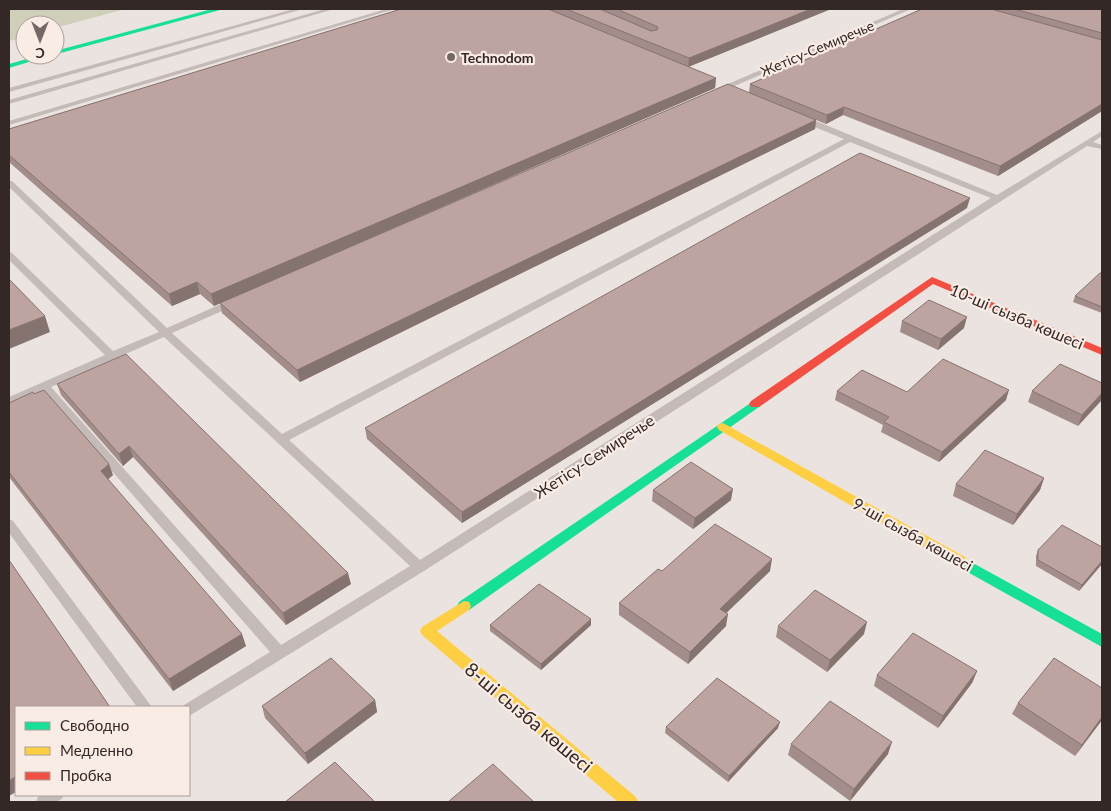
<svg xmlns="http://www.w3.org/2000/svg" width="1111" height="811" viewBox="0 0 1111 811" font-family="Lato,sans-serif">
<rect width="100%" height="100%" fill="#ebe3df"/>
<!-- green -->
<polygon fill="#d0cfb9" points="9,9 125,9 55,28 55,25 25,25 25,37 9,41"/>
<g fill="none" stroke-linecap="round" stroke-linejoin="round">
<!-- lane -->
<g fill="#c4bbb8" fill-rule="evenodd">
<polygon points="294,9 303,9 9,92 9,88"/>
<polygon points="325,9 334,9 9,104 9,100"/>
<polygon points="386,9 395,9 9,125 9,121"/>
<polygon points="903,9 911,9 721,92 714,90"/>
<path d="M800,117h6l191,78 105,-64v5l-9,6 9,3v4l-15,-3 -663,425 -235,145v-9h-6l1,-2 86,-53 -228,-261 -33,14v-8l96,-42 -96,-95v-8l3,1 101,98 46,-19 -150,-145v-6h3l155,147 63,-28h8l1,2 -1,2 -66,29 110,101 562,-295 -44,-18zM850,142l141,56 -571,362 -131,-120zM164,337l246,229 -129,79 -230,-258z"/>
<polygon points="9,519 13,521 152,707 137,707 9,533"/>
<path d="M42,795h22c-5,11 -18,7 -28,7l2,-5z"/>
</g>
<!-- fast -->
<g fill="#16e098" fill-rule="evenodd">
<polygon points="212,9 221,9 220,10 57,54 55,55 55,51"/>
<polygon points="41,55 52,55 9,68 9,64"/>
<polygon points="755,400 761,404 759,407 469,610 464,611 459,610 457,606 459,602"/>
<polygon points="960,556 1102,634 1102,647 955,565 953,561 955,557"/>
</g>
<!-- slow -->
<g fill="#ffcf43" fill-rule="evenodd">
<polygon points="723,423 965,557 967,561 965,565 960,566 955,565 719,430 717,427 719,424"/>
<polygon points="464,601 469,602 471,606 469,610 437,631 636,797 638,802 618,802 422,635 420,631 422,627"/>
</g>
<!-- jam -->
<polygon fill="#f24e42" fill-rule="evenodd" points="932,277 1102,348 1102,355 933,284 759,407 751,407 749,404 751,401"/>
</g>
<!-- wall -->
<g fill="#a38d8a">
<polygon points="401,9 831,9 688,67 716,78 715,88 324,258 749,92 750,84 922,9 1102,9 1102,111 998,176 843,115 826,124 816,120 815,129 300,382 222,313 220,303 214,306 200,294 172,306 9,162 9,129"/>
<polygon points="967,208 462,523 367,439 365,428"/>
<polygon points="1102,273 1102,313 1073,302 1075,296"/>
<polygon points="902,321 964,328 938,350 900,332"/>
<polygon points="1102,383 1078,426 1028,402 1032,391"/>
<polygon points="57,384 351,584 286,625 133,457 123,466 61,395"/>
<polygon points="837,391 907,392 1006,400 939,462 881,432 883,425 835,400"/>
<polygon points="9,403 113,475 108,479 246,646 173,691 9,477"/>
<polygon points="1044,478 1040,490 1013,525 953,496 956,484"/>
<polygon points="653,490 731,500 693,529 652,501"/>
<polygon points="1102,547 1102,564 1079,591 1036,566 1036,556 1038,550"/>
<polygon points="662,571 770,571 726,613 726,626 688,664 619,615 619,603"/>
<polygon points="490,625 591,625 541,670 490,631"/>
<polygon points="778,626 864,634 827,672 776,637"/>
<polygon points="977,671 972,683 938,728 874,686 877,675"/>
<polygon points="375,700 377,712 308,764 265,718 262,706"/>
<polygon points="1018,703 1102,720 1075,756 1012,714"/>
<polygon points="666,727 778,728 728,782 665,733"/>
<polygon points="791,744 888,754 850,801 788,755"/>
</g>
<!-- shaded-wall -->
<g fill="#857370">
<polygon points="811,9 831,9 688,67 689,58"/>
<polygon points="716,78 715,88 214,306 211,294"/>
<polygon points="1102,104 1102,111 998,176 1000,166"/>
<polygon points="844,107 843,115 826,124 827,115"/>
<polygon points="816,120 815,129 300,382 297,370"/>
<polygon points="970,198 967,208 462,523 462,512"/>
<polygon points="197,282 200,294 172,306 169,294"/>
<polygon points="45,316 50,332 9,349 9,330"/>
<polygon points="967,317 964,328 938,350 941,339"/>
<polygon points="1009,390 1006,400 939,462 942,452"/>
<polygon points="1102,393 1102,400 1078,426 1082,415"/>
<polygon points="129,446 133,457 123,466 119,454"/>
<polygon points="109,464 113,475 105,482 101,471"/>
<polygon points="1044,478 1040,490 1013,525 1017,514"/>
<polygon points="733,489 731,500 693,529 695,518"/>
<polygon points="772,559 770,571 718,621 720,609"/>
<polygon points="1102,561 1102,564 1079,591 1082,585"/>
<polygon points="348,573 351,584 286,625 283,613"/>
<polygon points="728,614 726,626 688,664 690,652"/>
<polygon points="591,619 591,625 541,670 541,664"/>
<polygon points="867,622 864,634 827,672 830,660"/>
<polygon points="242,634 246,646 173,691 169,679"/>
<polygon points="977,671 972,683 938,728 943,716"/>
<polygon points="375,700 377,712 308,764 305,753"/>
<polygon points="1102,717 1102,720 1075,756 1082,745"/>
<polygon points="780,722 778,728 728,782 729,776"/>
<polygon points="892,742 888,754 850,801 854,789"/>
<polygon points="16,776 16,792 9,796 9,781"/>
</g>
<!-- building -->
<g fill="#bea4a0" stroke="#857370">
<polygon points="401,9 548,9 716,78 211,294 197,282 169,294 9,155 9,129"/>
<polygon points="566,9 600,9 651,31 657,30 658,27 617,9 811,9 689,58"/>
<polygon points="922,9 991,9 1102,40 1102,104 1000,166 844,107 827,115 750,84"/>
<polygon points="1014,9 1102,9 1102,33"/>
<polygon points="728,84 816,120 297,370 220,303"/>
<polygon points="860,153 970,198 462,512 365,428"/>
<polygon points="1100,273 1102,273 1102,307 1075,296"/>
<polygon points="9,279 45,316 9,330"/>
<polygon points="929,300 967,317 941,339 902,321"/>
<polygon points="126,354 348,573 283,613 129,446 119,454 57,384"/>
<polygon points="943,359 1009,390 942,452 884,422 889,417 837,391 862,370 907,392"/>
<polygon points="1060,364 1102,383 1102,393 1082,415 1032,391"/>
<polygon points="44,390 109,464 101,471 242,634 169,679 9,472 9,403 33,392 34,394"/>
<polygon points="985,450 1044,478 1017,514 956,484"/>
<polygon points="691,462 733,489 695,518 653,490"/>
<polygon points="715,524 772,559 720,609 728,614 690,652 619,603 658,569 662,571"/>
<polygon points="1062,525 1102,547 1102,561 1082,585 1038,560 1038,550"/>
<polygon points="9,560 110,707 16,707 16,776 9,781"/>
<polygon points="539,584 591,619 541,664 490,625"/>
<polygon points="815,590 867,622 830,660 778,626"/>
<polygon points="913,633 977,671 943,716 877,675"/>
<polygon points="331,658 375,700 305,753 262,706"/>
<polygon points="1054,658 1102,688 1102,717 1082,745 1018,703"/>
<polygon points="717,678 780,722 729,776 666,727"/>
<polygon points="830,701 892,742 854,789 791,744"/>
<polygon points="335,762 375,802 285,802"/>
<polygon points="493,764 534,802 448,802"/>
</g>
<!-- markers -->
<circle fill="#746967" stroke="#f9ece5" stroke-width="2" cx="451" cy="57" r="5"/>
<g text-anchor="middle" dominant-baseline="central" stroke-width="4.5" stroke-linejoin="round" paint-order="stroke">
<!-- far-street labels -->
<g font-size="14" fill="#342827" stroke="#f9ece5">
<text transform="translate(817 48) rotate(-23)">Жетісу-Семиречье</text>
</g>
<!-- far-poi labels -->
<g font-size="14" font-weight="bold" fill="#342827" stroke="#f9ece5" text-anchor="start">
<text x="461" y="57">Technodom</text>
</g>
<!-- street labels -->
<g font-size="16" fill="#342827" stroke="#f9ece5">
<text transform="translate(1017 316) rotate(23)">10-ші сызба көшесі</text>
<text transform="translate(594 456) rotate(-33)">Жетісу-Семиречье</text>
<text transform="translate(913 534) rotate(29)">9-ші сызба көшесі</text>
</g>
<!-- near-street labels -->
<g font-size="19" fill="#342827" stroke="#f9ece5">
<text transform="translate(529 717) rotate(40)">8-ші сызба көшесі</text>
</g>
</g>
<!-- border -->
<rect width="1111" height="811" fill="none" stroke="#342827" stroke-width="20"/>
<!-- legend -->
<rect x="15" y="706" width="175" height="90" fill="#f9ece5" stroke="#aa9e99"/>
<rect x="25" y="722" width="25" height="8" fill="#16e098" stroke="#aa9e99"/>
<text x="60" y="731" font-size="15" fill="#342827">Свободно</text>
<rect x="25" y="747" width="25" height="8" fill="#ffcf43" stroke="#aa9e99"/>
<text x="60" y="756" font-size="15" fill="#342827">Медленно</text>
<rect x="25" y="772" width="25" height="8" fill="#f24e42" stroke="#aa9e99"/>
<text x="60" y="781" font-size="15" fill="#342827">Пробка</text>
<!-- north arrow -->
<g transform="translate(40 40) rotate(180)"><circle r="24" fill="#f9ece5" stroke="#aa9e99"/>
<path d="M0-4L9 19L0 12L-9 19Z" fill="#746967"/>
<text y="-8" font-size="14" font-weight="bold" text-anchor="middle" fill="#342827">С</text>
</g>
</svg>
